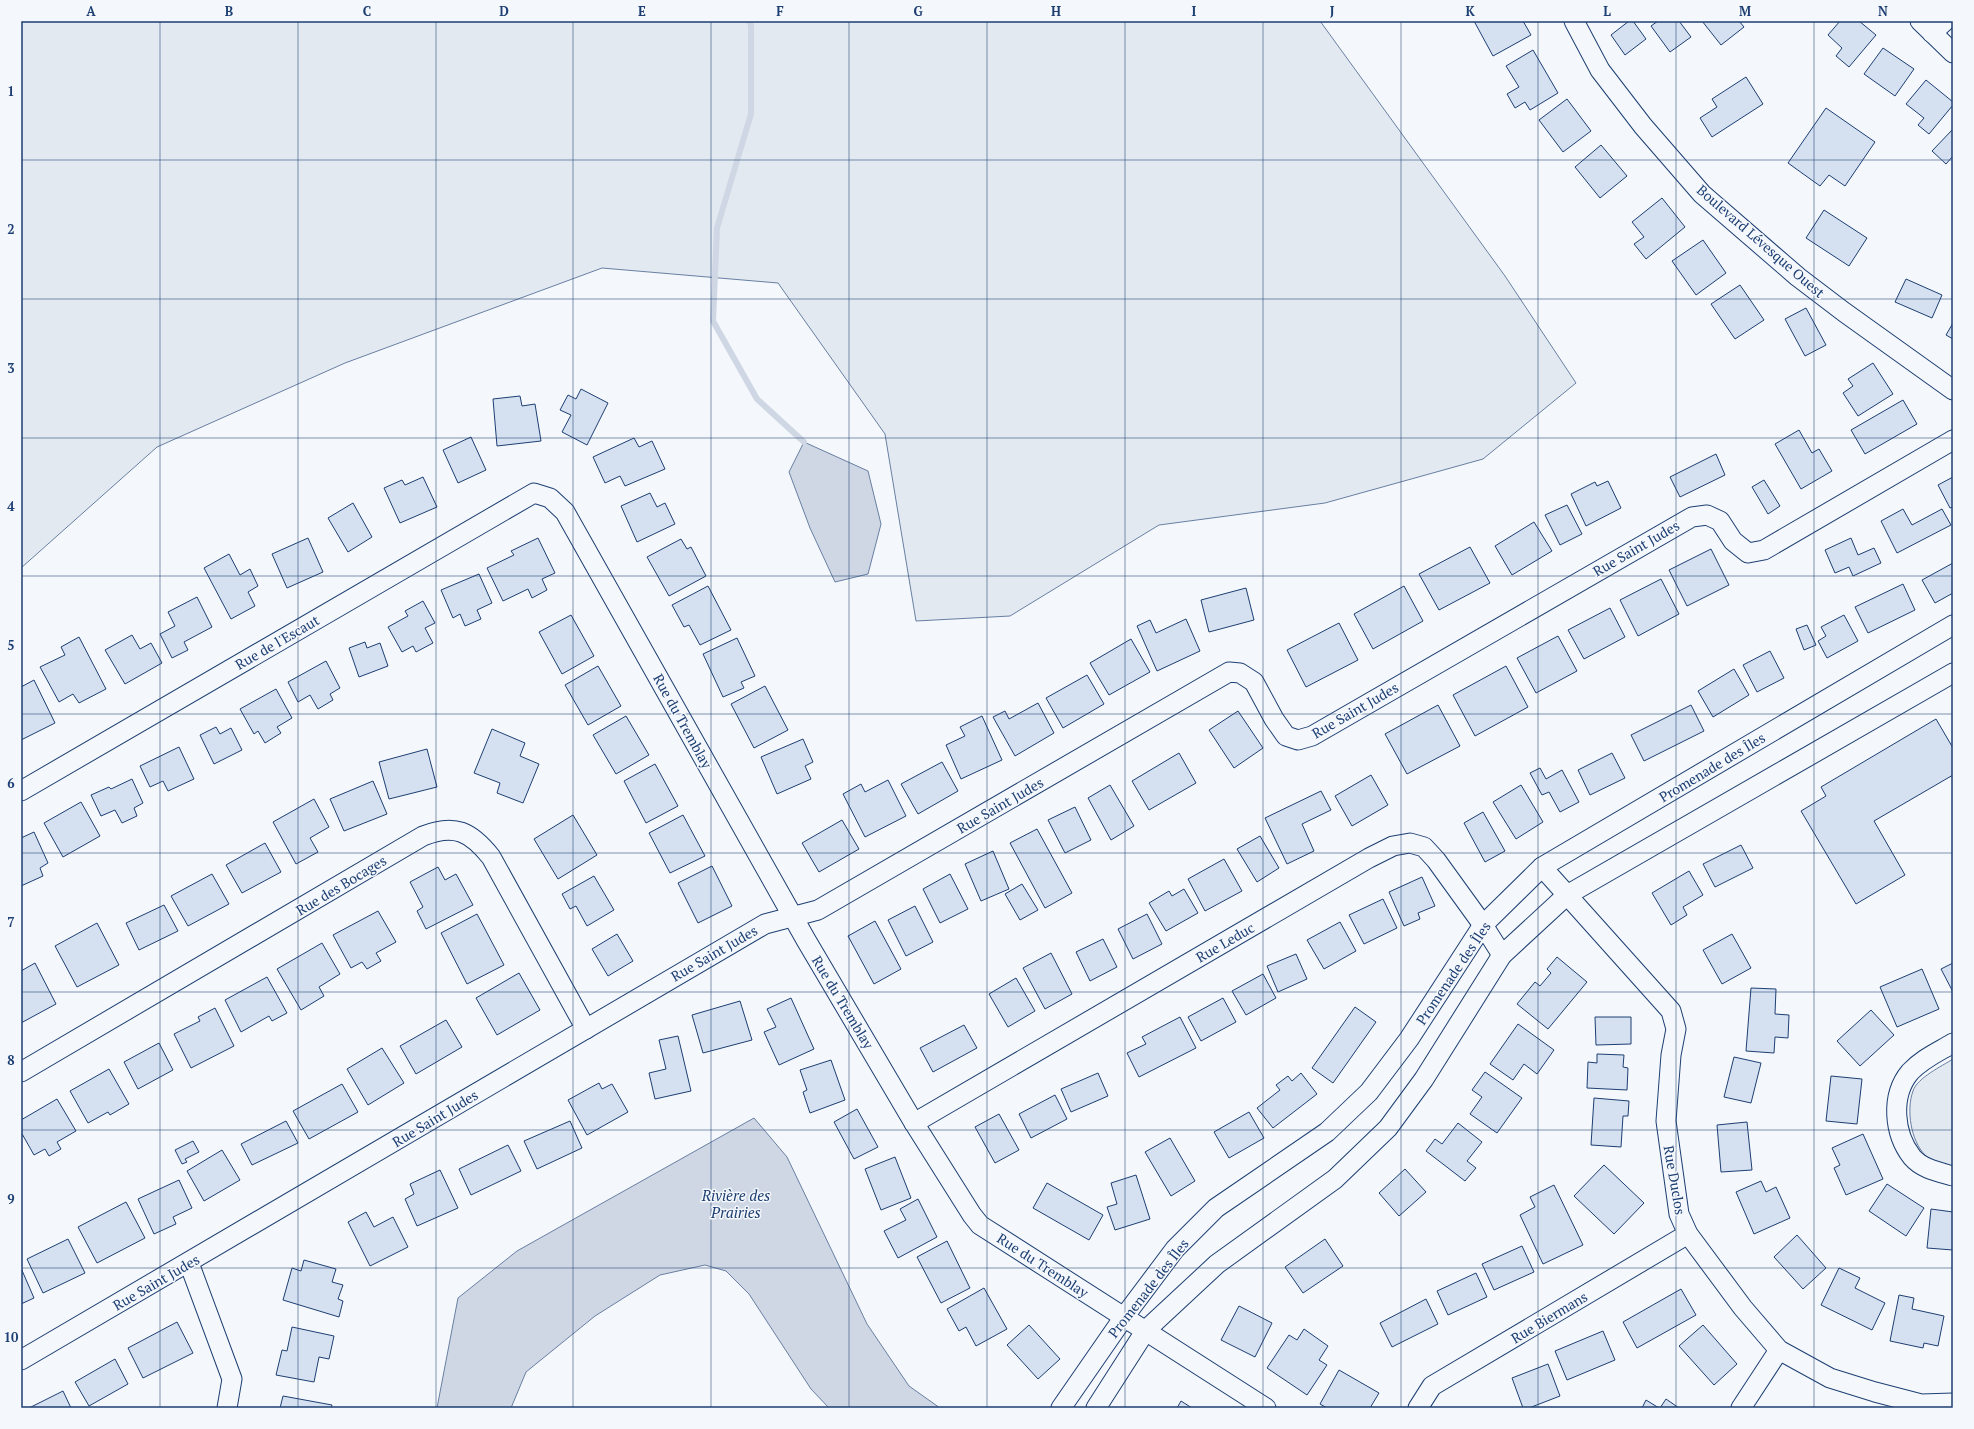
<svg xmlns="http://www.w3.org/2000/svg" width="1974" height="1429" viewBox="0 0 1974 1429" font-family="'PT Serif',serif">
<rect width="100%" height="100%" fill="#f4f7fb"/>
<!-- green -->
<g fill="#e3e9f0" stroke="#687fa3">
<polygon points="21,21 1320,21 1505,276 1576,383 1483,459 1325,503 1159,525 1010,616 916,621 885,434 778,283 602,268 345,363 157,447 21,568"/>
<path d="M1953,1059v108c-10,-3 -21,-4 -28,-12 -14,-14 -19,-45 -12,-64 4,-13 29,-25 40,-32z"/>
</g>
<!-- water -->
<g fill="#cfd7e4" stroke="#687fa3">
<polygon points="804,442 868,471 881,524 868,574 835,582 810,528 789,472"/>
<polygon points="754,1118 787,1157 867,1324 909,1386 940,1408 829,1408 811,1389 749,1294 726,1271 705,1265 660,1275 595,1316 526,1372 511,1408 437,1408 458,1298 517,1251"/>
</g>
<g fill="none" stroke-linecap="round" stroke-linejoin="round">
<!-- stream -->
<polyline stroke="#cfd7e4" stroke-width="6" points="749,21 751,25 751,114 717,228 713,321 757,399 804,442"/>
</g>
<!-- building -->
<g fill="#d5e0f0" stroke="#1d3f73">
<polygon points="1474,21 1523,21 1531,35 1493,56"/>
<polygon points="1629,21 1633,21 1646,39 1625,55 1611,35"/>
<polygon points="1658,21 1679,21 1691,37 1670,52 1651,26"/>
<polygon points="1702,21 1739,21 1744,27 1721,45"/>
<polygon points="1840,21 1859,21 1876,35 1849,67 1836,56 1842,48 1828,35"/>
<polygon points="1883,48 1914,69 1895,96 1864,74"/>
<polygon points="1533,50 1558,93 1530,110 1525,102 1515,108 1507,94 1519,87 1506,66"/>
<polygon points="1746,77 1763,104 1712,137 1700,118 1717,107 1712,99"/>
<polygon points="1926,80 1953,102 1953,105 1929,134 1918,125 1924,118 1906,104"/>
<polygon points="1567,99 1591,131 1563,152 1539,120"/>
<polygon points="1826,108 1875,142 1845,186 1829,175 1820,186 1788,163"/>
<polygon points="1953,129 1953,156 1946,164 1932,151"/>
<polygon points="1601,145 1627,176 1600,198 1575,167"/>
<polygon points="1662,198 1685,227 1646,259 1634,244 1644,237 1632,222"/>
<polygon points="1824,210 1867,238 1849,266 1806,238"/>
<polygon points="1703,240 1726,273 1696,295 1672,261"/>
<polygon points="1906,279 1942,295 1932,318 1895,302"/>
<polygon points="1740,285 1764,320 1735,339 1711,304"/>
<polygon points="1806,308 1826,345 1805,356 1785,319"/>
<polygon points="1953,323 1953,339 1946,335"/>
<polygon points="1873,363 1893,394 1858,416 1843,393 1853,386 1848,379"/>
<polygon points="581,389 608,403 587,445 562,432 571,415 560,410 568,395 576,399"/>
<polygon points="520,396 522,406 535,404 541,441 497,446 493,399"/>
<polygon points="1903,400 1917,424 1865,454 1851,430"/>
<polygon points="1799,430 1812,453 1819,449 1832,471 1801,489 1775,444"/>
<polygon points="471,437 486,470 458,483 443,450"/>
<polygon points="634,438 639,447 652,441 665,469 625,486 620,476 605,483 593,457"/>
<polygon points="1716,454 1725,475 1680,497 1670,477"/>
<polygon points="423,477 437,507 400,523 384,488 402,480 405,485"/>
<polygon points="1953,477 1953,507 1950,508 1938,485"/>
<polygon points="1764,480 1780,506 1768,514 1752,487"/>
<polygon points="1608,481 1621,508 1586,526 1571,494 1595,482 1597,486"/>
<polygon points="650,493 657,507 665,503 675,524 637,542 621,506"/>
<polygon points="353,503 372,537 348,552 328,518"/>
<polygon points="1567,505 1582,534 1560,545 1545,515"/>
<polygon points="1903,509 1912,525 1942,509 1951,525 1897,553 1881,521"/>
<polygon points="1534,522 1552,551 1512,575 1495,546"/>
<polygon points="308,538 323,572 287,588 272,554"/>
<polygon points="538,538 555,573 542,579 547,590 532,598 528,589 503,601 487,568 514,555 511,551"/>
<polygon points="1851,538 1858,555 1874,548 1881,563 1853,576 1849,567 1835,573 1825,550"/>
<polygon points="681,539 687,549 691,547 706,576 669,596 647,557"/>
<polygon points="1470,547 1490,583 1439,610 1419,574"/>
<polygon points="1711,549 1729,585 1687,606 1669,570"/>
<polygon points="229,554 240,575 250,569 258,586 248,592 255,606 231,619 204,568"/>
<polygon points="1953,563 1953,593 1935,603 1922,580"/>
<polygon points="479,574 492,603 477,610 481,619 465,626 460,614 453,618 441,590"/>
<polygon points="1661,579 1679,614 1638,636 1620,600"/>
<polygon points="1903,584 1915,610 1868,633 1855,607"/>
<polygon points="708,586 731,630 700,645 689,625 684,627 672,605"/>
<polygon points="1404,586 1423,621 1373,649 1354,614"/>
<polygon points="1246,588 1254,620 1209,632 1201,600"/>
<polygon points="197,597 212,627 184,642 188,650 172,658 160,634 175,626 168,612"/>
<polygon points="423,601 435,623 425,628 433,643 416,652 413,646 402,652 388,627 408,616 405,611"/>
<polygon points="1610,608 1625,637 1584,659 1568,630"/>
<polygon points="571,615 594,656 562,674 539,632"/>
<polygon points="1844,615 1858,641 1827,658 1818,641 1826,636 1821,627"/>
<polygon points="1186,619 1200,651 1157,671 1137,626 1150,620 1156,633"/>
<polygon points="1339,623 1358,660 1306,687 1287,650"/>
<polygon points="1807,625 1816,645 1804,650 1796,629"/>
<polygon points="132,635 140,649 151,643 162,663 125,684 105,650"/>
<polygon points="1558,636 1577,671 1536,693 1517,658"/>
<polygon points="79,637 106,689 79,703 73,694 59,702 40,667 65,655 61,647"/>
<polygon points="737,638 755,676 741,682 744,688 723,697 703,654"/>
<polygon points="1131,639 1150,672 1109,695 1090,663"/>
<polygon points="365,642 367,648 380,643 388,666 359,677 349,648"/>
<polygon points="1770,651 1784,678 1757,692 1743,665"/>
<polygon points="326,661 340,688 330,694 333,700 318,709 310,695 298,702 288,682"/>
<polygon points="598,666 621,706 588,725 565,685"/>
<polygon points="1506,666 1528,707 1475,736 1453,695"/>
<polygon points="1734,669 1749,695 1713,717 1698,691"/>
<polygon points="1087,675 1104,704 1063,728 1046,698"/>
<polygon points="34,680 55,723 21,740 21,687"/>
<polygon points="765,686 788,730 754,748 731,704"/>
<polygon points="276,689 292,718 277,727 281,733 265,743 258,731 254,734 240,709"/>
<polygon points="1038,703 1054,733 1015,756 993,717 1005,711 1009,719"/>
<polygon points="1438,705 1460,746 1407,774 1385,734"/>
<polygon points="1691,705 1704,731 1644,761 1631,735"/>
<polygon points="1238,711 1263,748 1234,768 1209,730"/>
<polygon points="626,716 649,755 616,774 593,735"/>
<polygon points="982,716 1002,760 961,779 946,745 965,736 960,727"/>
<polygon points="1936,719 1953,748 1953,775 1874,821 1905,875 1856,904 1801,811 1826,796 1821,787"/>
<polygon points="216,727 220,734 231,728 242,750 214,764 200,735"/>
<polygon points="492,729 525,743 520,756 539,764 523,803 497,793 500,783 474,773"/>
<polygon points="803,739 813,762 805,766 811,779 777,794 761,757"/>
<polygon points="179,747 194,779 168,791 163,781 150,787 140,766"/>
<polygon points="427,749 437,787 389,799 379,762"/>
<polygon points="1179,753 1196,783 1149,810 1132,781"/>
<polygon points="1612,753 1625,778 1590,795 1578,770"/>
<polygon points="942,762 958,791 918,814 901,784"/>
<polygon points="655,764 678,806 646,823 624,781"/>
<polygon points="1540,768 1546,779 1562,770 1579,802 1560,812 1549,792 1542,795 1530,773"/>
<polygon points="1371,775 1388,805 1352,826 1335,796"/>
<polygon points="132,779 143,803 134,808 137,816 122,823 115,810 101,816 91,795 109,787 111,789"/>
<polygon points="888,780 906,816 865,837 843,794 861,784 865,792"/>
<polygon points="373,781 387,814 344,831 330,799"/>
<polygon points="1110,785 1134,826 1111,840 1088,798"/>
<polygon points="1521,785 1543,822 1516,839 1493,802"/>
<polygon points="1321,791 1331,810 1302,824 1314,851 1287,864 1265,818"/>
<polygon points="314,799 329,827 310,838 318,852 296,864 273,822"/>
<polygon points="81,802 100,836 63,857 44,823"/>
<polygon points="1075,807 1091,840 1065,853 1048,820"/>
<polygon points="1483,812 1505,851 1485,862 1464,823"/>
<polygon points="573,815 597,855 558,879 534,839"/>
<polygon points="683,815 705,856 670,873 649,833"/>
<polygon points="842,820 859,849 819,872 802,843"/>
<polygon points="1037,829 1072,893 1045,908 1010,843"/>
<polygon points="34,832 48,863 40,868 43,876 21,886 21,838"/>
<polygon points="1260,836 1279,868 1257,882 1237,849"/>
<polygon points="265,843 281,872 242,893 226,865"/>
<polygon points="1741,845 1753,868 1715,887 1703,864"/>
<polygon points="993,851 1009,889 981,901 965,864"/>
<polygon points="1224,859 1242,891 1205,911 1188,879"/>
<polygon points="712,866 732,906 698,923 678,883"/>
<polygon points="438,867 445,880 456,874 473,905 426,929 417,911 423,907 410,882"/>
<polygon points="1689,871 1703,895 1683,907 1687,915 1671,925 1652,893"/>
<polygon points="212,874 229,904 188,926 171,896"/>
<polygon points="950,874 968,909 940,923 923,889"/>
<polygon points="594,876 614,910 587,926 576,906 570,909 562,894"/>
<polygon points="1422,877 1435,906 1418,913 1420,919 1404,926 1389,892"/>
<polygon points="1022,884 1038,910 1020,920 1005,894"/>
<polygon points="1184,889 1198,913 1166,931 1149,903 1169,891 1172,896"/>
<polygon points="1383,899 1397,928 1364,944 1349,915"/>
<polygon points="164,905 178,931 139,950 126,923"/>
<polygon points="915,906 933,942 906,956 888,920"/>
<polygon points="378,911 396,942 376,953 381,961 367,969 362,962 351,968 333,935"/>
<polygon points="477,914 504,965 467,984 441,933"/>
<polygon points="1147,914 1162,944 1133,959 1118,929"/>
<polygon points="875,921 901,969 874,984 848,936"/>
<polygon points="1340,922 1356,951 1324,969 1307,940"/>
<polygon points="97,923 119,965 77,987 55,946"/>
<polygon points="617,934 633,961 608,976 592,949"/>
<polygon points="1732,934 1751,968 1722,984 1703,950"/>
<polygon points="1103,939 1117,967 1090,981 1076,952"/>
<polygon points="322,943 340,974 319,987 324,996 301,1010 277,969"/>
<polygon points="1051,953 1072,994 1045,1009 1023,968"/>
<polygon points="1296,954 1307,979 1278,992 1267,966"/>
<polygon points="1557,957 1587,982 1548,1029 1517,1004 1535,982 1540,986 1551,973 1547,969"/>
<polygon points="35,963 56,1004 21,1023 21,971"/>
<polygon points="1953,963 1953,992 1941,969"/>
<polygon points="1922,969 1939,1009 1897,1027 1880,987"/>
<polygon points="519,973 540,1010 497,1035 476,998"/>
<polygon points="1263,974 1276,998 1246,1015 1232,991"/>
<polygon points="267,977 287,1013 272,1021 269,1016 241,1032 225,1000"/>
<polygon points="1016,978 1035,1011 1008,1027 989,994"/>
<polygon points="1751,988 1776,989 1775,1014 1789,1015 1788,1038 1775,1037 1774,1053 1746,1051"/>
<polygon points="791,998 814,1049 779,1065 764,1032 776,1027 767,1009"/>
<polygon points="1223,998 1236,1022 1201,1041 1188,1017"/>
<polygon points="740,1001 752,1040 703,1053 692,1015"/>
<polygon points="1355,1007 1376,1022 1333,1083 1312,1068"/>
<polygon points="215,1008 234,1046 191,1068 174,1034 200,1021 198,1017"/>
<polygon points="1871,1010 1894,1035 1860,1066 1837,1041"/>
<polygon points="1180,1017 1196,1048 1139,1077 1127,1053 1146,1044 1142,1037"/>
<polygon points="1595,1017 1631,1017 1631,1044 1596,1045"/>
<polygon points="446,1020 462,1047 416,1074 400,1046"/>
<polygon points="1518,1024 1554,1050 1537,1074 1524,1064 1513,1080 1490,1064"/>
<polygon points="964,1025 977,1048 933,1072 920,1048"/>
<polygon points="678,1036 691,1091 655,1099 649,1073 666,1069 659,1040"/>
<polygon points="159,1043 173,1070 138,1089 124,1062"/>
<polygon points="382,1048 404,1083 368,1105 347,1069"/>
<polygon points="1597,1054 1624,1055 1623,1067 1628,1068 1627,1090 1587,1088 1588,1062 1597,1063"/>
<polygon points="1734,1057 1761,1063 1751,1103 1724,1097"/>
<polygon points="831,1060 845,1100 810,1113 803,1092 807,1090 800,1070"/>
<polygon points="109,1069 129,1104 110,1115 108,1112 88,1123 70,1091"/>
<polygon points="1485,1072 1522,1098 1497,1133 1470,1114 1482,1097 1472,1090"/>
<polygon points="1098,1073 1108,1096 1071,1112 1061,1089"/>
<polygon points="1301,1073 1317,1094 1273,1128 1257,1108 1280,1090 1276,1085 1288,1076 1292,1081"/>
<polygon points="1831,1076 1862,1079 1857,1124 1826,1121"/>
<polygon points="599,1083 602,1089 612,1084 628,1112 587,1135 568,1100"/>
<polygon points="342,1084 358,1112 309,1139 293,1111"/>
<polygon points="1055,1095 1067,1119 1031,1138 1019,1114"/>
<polygon points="1594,1098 1629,1101 1628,1116 1623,1116 1621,1147 1591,1145"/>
<polygon points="57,1099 76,1131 57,1142 61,1149 49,1156 45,1149 34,1155 21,1132 21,1120"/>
<polygon points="857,1109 878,1147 854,1159 834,1122"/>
<polygon points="1249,1112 1264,1138 1229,1158 1214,1132"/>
<polygon points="999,1114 1019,1150 995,1163 975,1127"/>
<polygon points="286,1121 298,1143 252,1165 241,1144"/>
<polygon points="570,1121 582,1148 537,1169 524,1141"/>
<polygon points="1747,1122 1752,1170 1721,1172 1717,1125"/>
<polygon points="1458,1123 1482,1142 1467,1161 1476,1168 1465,1181 1426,1151 1435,1139 1442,1144"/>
<polygon points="1863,1134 1883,1179 1846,1195 1834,1168 1840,1165 1832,1148"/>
<polygon points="1170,1138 1195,1181 1171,1196 1145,1152"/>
<polygon points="193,1141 199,1152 185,1159 187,1162 182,1164 175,1150"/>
<polygon points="508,1145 521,1171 471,1195 459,1169"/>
<polygon points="222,1150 240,1180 204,1201 187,1171"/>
<polygon points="895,1157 911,1198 881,1210 865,1169"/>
<polygon points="1604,1165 1644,1203 1614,1234 1574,1196"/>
<polygon points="1405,1169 1426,1192 1399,1216 1379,1193"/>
<polygon points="440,1170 458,1208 417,1226 405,1199 414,1194 410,1184"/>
<polygon points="1136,1175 1150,1219 1115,1230 1107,1207 1117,1204 1111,1183"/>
<polygon points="179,1180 192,1208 173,1217 176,1224 154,1234 138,1199"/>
<polygon points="1761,1181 1766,1192 1776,1187 1790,1218 1754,1234 1736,1192"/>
<polygon points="1047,1183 1103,1215 1089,1240 1033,1208"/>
<polygon points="1887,1184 1924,1208 1906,1236 1869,1211"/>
<polygon points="1554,1185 1583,1245 1543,1264 1520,1215 1535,1207 1530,1197"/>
<polygon points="918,1199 937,1237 898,1258 884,1231 906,1220 900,1209"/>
<polygon points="126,1202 145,1238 97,1263 78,1227"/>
<polygon points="1931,1209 1953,1212 1953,1250 1927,1248"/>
<polygon points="366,1212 374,1227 393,1217 408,1247 370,1266 348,1222"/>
<polygon points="1797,1235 1826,1268 1803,1289 1774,1257"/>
<polygon points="68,1239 85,1273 43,1293 27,1259"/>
<polygon points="1325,1239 1343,1266 1303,1293 1285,1267"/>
<polygon points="947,1241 970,1288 941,1303 917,1257"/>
<polygon points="1522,1246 1534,1272 1494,1290 1482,1264"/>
<polygon points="304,1260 336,1269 332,1282 343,1285 338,1299 343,1301 339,1317 283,1300 292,1268 301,1271"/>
<polygon points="21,1268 34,1298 21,1304"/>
<polygon points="1839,1268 1860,1278 1855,1288 1885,1303 1872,1330 1821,1305"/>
<polygon points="1476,1273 1487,1297 1448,1315 1437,1291"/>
<polygon points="984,1288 1007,1329 976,1346 966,1327 959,1331 947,1309"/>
<polygon points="1681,1289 1696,1315 1637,1348 1623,1322"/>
<polygon points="1899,1295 1914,1298 1912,1309 1944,1316 1938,1346 1924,1343 1923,1348 1890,1341"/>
<polygon points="1426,1299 1438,1324 1392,1347 1380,1323"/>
<polygon points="1239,1306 1272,1323 1255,1357 1221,1340"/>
<polygon points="177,1322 193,1353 143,1378 128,1348"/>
<polygon points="1029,1325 1060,1359 1038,1379 1007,1345"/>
<polygon points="1703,1325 1737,1364 1714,1385 1679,1346"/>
<polygon points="292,1327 334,1336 329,1359 319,1357 314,1382 276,1375 282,1350 287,1351"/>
<polygon points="1304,1329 1328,1346 1319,1360 1327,1365 1307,1395 1267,1368 1289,1335 1297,1340"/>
<polygon points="1603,1331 1615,1360 1567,1380 1555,1351"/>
<polygon points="115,1359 128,1384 89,1406 75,1382"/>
<polygon points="1548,1364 1560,1396 1529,1408 1523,1408 1512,1378"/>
<polygon points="1339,1370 1379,1393 1370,1408 1327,1408 1320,1404"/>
<polygon points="63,1391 71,1408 29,1408"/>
<polygon points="283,1396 332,1405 331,1408 280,1408"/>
<polygon points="1666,1399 1679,1408 1660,1408"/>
<polygon points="1646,1400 1659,1408 1642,1408"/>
<polygon points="1181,1401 1192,1408 1177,1408"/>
</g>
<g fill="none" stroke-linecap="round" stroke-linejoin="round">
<defs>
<g id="street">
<polyline points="1574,21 1600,70 1643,126 1702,194 1798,277 1844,312 1953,390"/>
<polyline points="1920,21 1953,53"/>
<polyline points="1932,33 1945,21"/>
<polyline points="21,791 534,493 550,498 565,512 806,940 914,1123 972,1215 980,1225 1266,1408"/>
<polyline points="1542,867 1671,1011 1676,1029 1671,1055 1666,1121 1679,1214 1688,1234 1743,1308 1779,1350 1830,1378 1875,1392 1921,1404 1953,1403"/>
<path d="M1953,1043c-15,9 -31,16 -43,29 -20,24 -16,62 2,85 10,12 27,15 41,19"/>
<path d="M21,1072l402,-236c32,-13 48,-4 68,21l95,172"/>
<polyline points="914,1123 1369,858 1393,846 1410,843 1424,847 1436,860 1483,925 1502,955"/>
<polyline points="189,1263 232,1379 227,1408"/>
<polyline points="21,1360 765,924 818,910 1229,672 1240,673 1254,682 1274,719 1286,736 1298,740 1312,736 1692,517 1707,515 1720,521 1733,541 1748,553 1764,550 1953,440"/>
<polyline points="1061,1408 1124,1317 1175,1249 1216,1208 1327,1132 1369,1092 1409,1039 1483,925 1542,867 1953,625"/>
<polyline points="1096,1408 1146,1330 1217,1264 1335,1179 1388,1128 1424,1079 1502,955 1567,895 1953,673"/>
<polyline points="1418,1408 1432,1386 1688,1234"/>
<polyline points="1741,1408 1779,1350"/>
</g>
</defs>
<!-- street casing -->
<use href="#street" stroke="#1d3f73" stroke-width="21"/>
<!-- street -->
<use href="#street" stroke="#f4f7fb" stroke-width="19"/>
</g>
<!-- grid -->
<path fill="none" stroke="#1d3f73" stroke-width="1" stroke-opacity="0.55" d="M160,21v1387M298,21v1387M436,21v1387M573,21v1387M711,21v1387M849,21v1387M987,21v1387M1125,21v1387M1263,21v1387M1401,21v1387M1538,21v1387M1676,21v1387M1814,21v1387M21,160h1932M21,299h1932M21,438h1932M21,576h1932M21,714h1932M21,853h1932M21,992h1932M21,1130h1932M21,1268h1932"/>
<g text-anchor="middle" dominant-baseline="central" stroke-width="3" stroke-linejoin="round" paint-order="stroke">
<!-- street labels -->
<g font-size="14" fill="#1d3f73" stroke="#f4f7fb">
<text transform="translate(1761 241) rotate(41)">Boulevard Lévesque Ouest</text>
<text transform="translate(1636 548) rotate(-30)">Rue Saint Judes</text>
<text transform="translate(277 642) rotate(-30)">Rue de l'Escaut</text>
<text transform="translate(1355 710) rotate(-30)">Rue Saint Judes</text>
<text transform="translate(683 721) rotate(61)">Rue du Tremblay</text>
<text transform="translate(1712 767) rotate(-31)">Promenade des Îles</text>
<text transform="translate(1000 805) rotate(-30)">Rue Saint Judes</text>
<text transform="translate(341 885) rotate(-31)">Rue des Bocages</text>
<text transform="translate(1225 942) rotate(-30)">Rue Leduc</text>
<text transform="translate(714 953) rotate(-30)">Rue Saint Judes</text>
<text transform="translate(1453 973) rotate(-56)">Promenade des Îles</text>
<text transform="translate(843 1002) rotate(59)">Rue du Tremblay</text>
<text transform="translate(435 1118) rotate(-31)">Rue Saint Judes</text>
<text transform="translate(1675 1180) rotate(80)">Rue Duclos</text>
<text transform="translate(1043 1265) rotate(33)">Rue du Tremblay</text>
<text transform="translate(156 1282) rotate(-30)">Rue Saint Judes</text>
<text transform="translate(1148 1288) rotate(-52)">Promenade des Îles</text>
<text transform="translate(1549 1317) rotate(-31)">Rue Biermans</text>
</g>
<!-- water labels -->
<g font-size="15" font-style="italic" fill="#1d3f73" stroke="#f4f7fb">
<text x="736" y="1195">Rivière des<tspan x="736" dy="17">Prairies</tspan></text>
</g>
</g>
<!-- border -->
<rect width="1974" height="1429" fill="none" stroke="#f4f7fb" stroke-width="44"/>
<rect x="22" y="22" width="1930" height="1385" fill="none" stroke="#1d3f73" stroke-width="1.5"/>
<g font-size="13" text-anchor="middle" font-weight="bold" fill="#1d3f73">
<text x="91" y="16">A</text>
<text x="229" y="16">B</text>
<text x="367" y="16">C</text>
<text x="504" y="16">D</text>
<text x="642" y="16">E</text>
<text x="780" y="16">F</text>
<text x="918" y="16">G</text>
<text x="1056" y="16">H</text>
<text x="1194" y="16">I</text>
<text x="1332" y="16">J</text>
<text x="1470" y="16">K</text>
<text x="1607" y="16">L</text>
<text x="1745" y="16">M</text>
<text x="1883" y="16">N</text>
<text x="11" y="96">1</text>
<text x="11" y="234">2</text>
<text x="11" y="373">3</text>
<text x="11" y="511">4</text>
<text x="11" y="650">5</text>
<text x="11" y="788">6</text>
<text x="11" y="927">7</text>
<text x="11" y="1065">8</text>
<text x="11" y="1204">9</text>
<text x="11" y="1342">10</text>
</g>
</svg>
